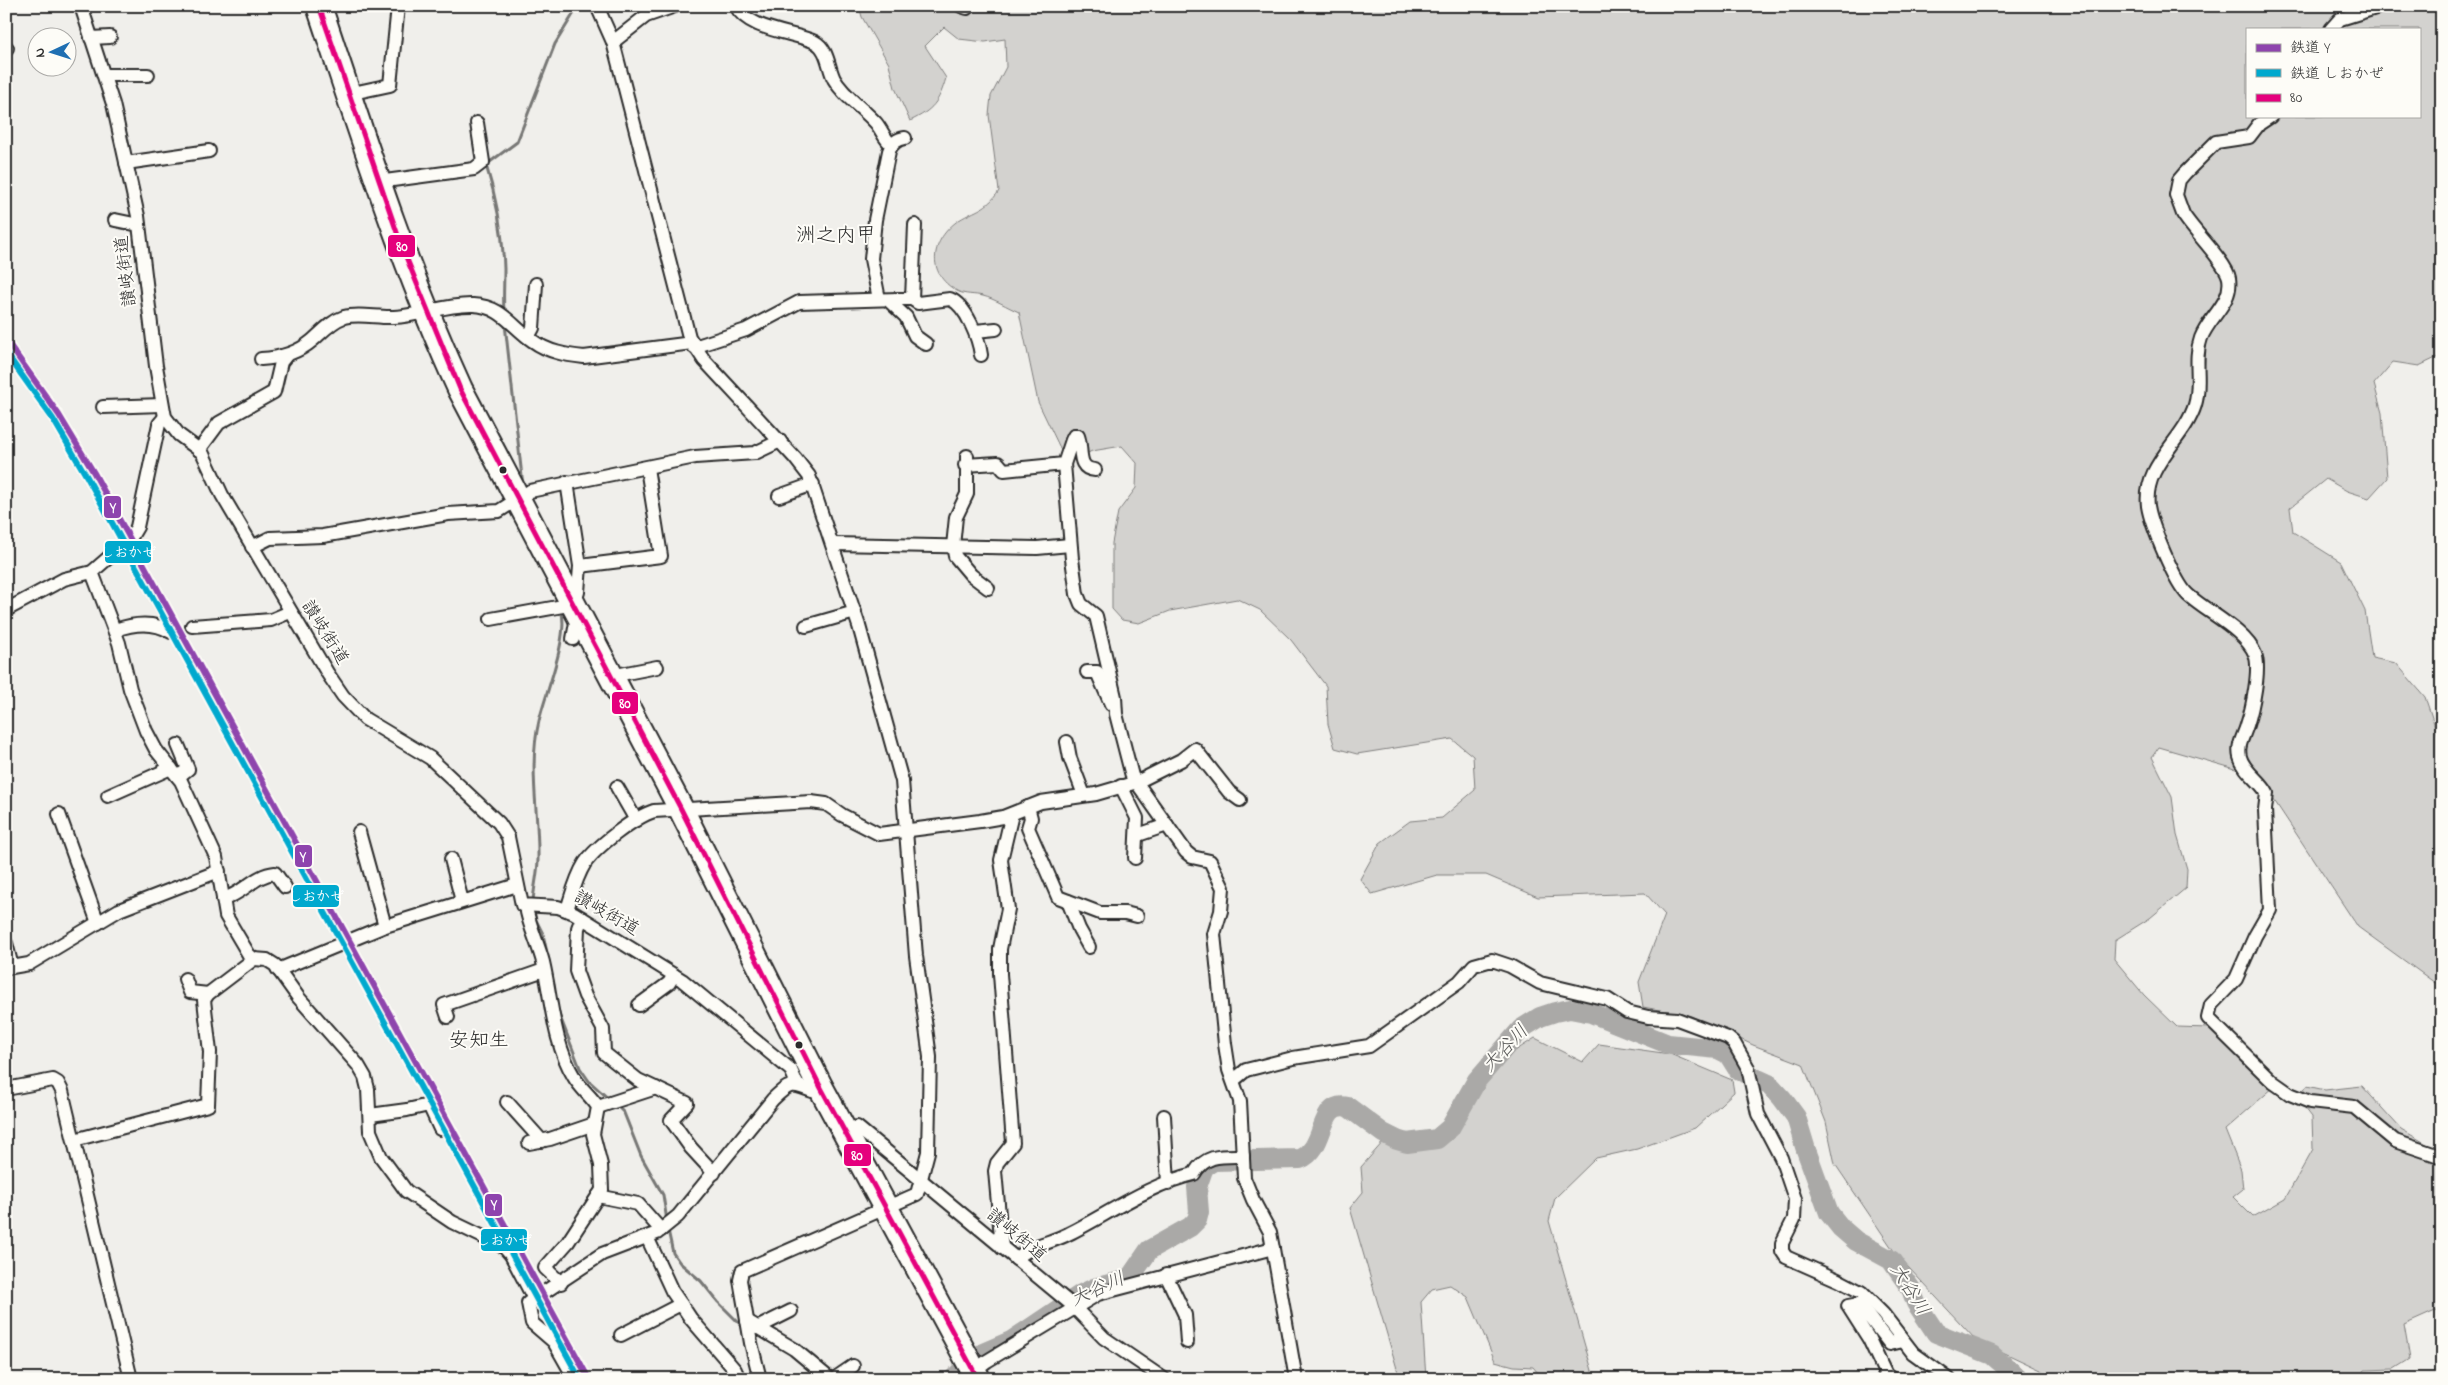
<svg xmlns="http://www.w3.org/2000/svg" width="2448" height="1385" viewBox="0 0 2448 1385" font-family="'Indie Flower','Klee One',sans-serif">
<rect width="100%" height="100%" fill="#f0efeb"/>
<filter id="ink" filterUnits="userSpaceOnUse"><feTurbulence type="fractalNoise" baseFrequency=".02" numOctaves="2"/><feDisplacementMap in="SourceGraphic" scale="10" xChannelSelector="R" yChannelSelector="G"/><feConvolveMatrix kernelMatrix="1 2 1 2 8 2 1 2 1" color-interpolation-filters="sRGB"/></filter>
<g filter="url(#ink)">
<!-- green -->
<g fill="#d3d2cf" stroke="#7f7e7d" fill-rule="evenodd">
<path d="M859,6h1583v349l-23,11 -26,-4 -19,22 8,29 5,65 -18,20 -22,-7 -21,-12 -36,29 3,24 48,30 24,49 7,47 24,5 29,34 17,50v241l-84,-61 -96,-145 -23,-12 -80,-23 -7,10 20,40 5,38 10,34 -1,19 -36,30 -35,22 -1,19 30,36 33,32 32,1 65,59 -49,43 16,40 2,19 -10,8 20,20 32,-18 28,-50 -1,-32 -14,-18 9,-13 18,4 37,-4 39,43 41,24v155l-38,17 6,34 -16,10 -29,1 -6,9h-299l-85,-40 -79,-85 -61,-90 -9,-42 -23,-58 -50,-19 -62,-29 -48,-9 -4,-25 26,-67 -20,-22 -107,4 -52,-22h-49l-65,19 -12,-15 20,-36 30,-22 32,-3 33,-28 -2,-34 -21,-17 -95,15 -22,-6 -7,-24 -2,-38 -35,-46 -31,-30 -23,-11 -67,12 -31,12 -17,-3 -10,-11v-66l6,-31 18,-24 1,-25 -15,-17 -30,5 -17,8 -14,-9 -23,-48 -19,-90c-12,-5 -24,-13 -36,-16 -8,-2 -19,-1 -26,-5 -32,-18 -26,-52 2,-71 18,-11 27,-10 40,-29l-10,-76 2,-19 15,-29 -1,-28 -20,3 -26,-3 -15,-12 -19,19 21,32c-7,24 -13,32 -36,43l-15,-33 -6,-24 -27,-47zM2247,29h172v87h-172z"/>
<path d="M1535,1038l48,24 16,-18 71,10 62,26 2,12 -39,36 -58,21 -41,9 -41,40 -6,23 44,153 78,5h-128l-10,-12 -19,-1 -19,-5 -27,-64 -18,-12 -18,4 -11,13 5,77h-26l-50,-171 13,-16 -2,-25 23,-26c55,16 61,7 87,-39 4,-8 7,-17 13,-24 13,-17 33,-28 51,-40z"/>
</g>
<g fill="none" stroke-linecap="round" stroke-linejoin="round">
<!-- stream -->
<g stroke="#777775" stroke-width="3">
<path d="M504,312c-1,-14 0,-28 0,-43 -1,-34 -8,-72 -18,-104l31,-23 38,-98 19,-31 1,-7"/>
<polyline points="505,324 523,486"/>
<path d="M533,901c1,-14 5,-28 5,-42 1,-45 -10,-92 1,-138 6,-26 31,-87 22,-111"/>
<polyline points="534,910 536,920 543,934 554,986"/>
<polyline points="559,1014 580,1068 589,1081 609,1099"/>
<polyline points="616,1105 624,1113 641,1156 663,1195 667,1221"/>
<polyline points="668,1230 673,1253 680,1263 701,1281 718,1302 743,1327"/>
</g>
<!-- river -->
<g stroke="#aaa9a7" stroke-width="20">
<path d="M983,1353l28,-12 70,-47 13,-6 35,-9 20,-29 41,-23 7,-7 2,-8 -2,-25 7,-20 10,-6 86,-2c28,-11 17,-59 48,-52l35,26 14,7 10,3 30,-4 13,-11 27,-48 44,-51 19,-12 15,-5 15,-3 21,4 77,31 50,5 10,5 10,16 31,14 13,14 14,19 10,33 23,63 12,15 15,13 35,19 20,29 5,14 20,30 56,22 28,24"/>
<polyline points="953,1379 966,1366"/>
</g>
<defs>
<g id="street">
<polyline points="81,6 113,104 138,216 156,366 165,417 179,435 202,452 222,495 328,674 343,696 365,719 430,758 499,823 508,837 522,905 558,907 574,913 682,980 791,1070 797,1084"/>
<polyline points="597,6 613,42 689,337 704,360 795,458 809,476 859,626 902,781 916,956 930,1057 928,1152 917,1194 742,1271 740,1280 751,1343 760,1379"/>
<path d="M736,6c12,24 57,26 79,36 13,7 13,25 19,37 10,18 29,29 42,44 6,7 8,16 16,22"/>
<polyline points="961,6 967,8"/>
<polyline points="2331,29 2340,19 2382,6"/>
<polyline points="91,38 110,37"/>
<polyline points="613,42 646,16 675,6"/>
<polyline points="6,47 7,48"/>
<polyline points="104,75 148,75"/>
<polyline points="348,94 390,85 398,6"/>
<path d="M2271,116l-12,8 -10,13 -33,5 -31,31 -6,7 -3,15 7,19c10,17 43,48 46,64 4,24 -20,39 -28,60 -8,22 1,45 -6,67 -11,36 -52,59 -47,101 3,19 27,77 40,89 20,18 57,35 67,59 6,14 -3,56 -8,71 -3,11 -10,20 -7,32 4,15 20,23 27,36l-2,17 5,100 -15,26 -19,43 -25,26 -3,13 65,64 17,12 20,8 44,5 41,34 47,16"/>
<polyline points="126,163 209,151"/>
<polyline points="378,182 474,169 483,162 477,123"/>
<polyline points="115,220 139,225"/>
<path d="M879,299l-8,-40 4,-39 14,-69c3,-8 8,-12 16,-13"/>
<polyline points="912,299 915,225"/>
<polyline points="888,300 906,317 915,336 926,344"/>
<polyline points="975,331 996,329"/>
<polyline points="528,337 533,328 536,284"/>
<path d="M694,347l52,-17 53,-28 99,-3h14l6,4 32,-4c16,6 29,40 31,56"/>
<path d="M261,359c20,-1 37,-6 52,-19 10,-9 19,-19 31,-23 15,-4 34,1 50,0 26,-1 51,-13 79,-12 29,1 39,22 60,36 15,11 33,14 51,16l108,-14"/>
<polyline points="103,407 162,405"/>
<polyline points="199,450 219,423 274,392 281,362 285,357"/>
<polyline points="967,456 967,494 956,517 953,546 955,556 971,575 988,588"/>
<polyline points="1064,464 1072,559 1077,594 1081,604 1096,616 1115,697 1116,714 1132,776 1186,852 1192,857 1210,861 1223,888 1221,911 1214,934 1225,1044 1229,1070 1240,1101 1244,1178 1253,1200 1270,1232 1296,1379"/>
<path d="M965,465l33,-2 6,7 60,-6 8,-24 2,-4h4c5,13 -2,33 17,34"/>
<polyline points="779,496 813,484"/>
<polyline points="833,544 1037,548 1070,545"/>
<polyline points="252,547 270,538 323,536 448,514 499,511 530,491 695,457 755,453 780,441"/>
<polyline points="580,566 661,556 647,468"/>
<polyline points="92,572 119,643 130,689 146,731 156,750 181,781 216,857 226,916 249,955 254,959 267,960 275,965 298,997 358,1065 365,1077 368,1089 370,1131 381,1157 401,1184 406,1191 452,1222 504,1247 511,1255 534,1299"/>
<polyline points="6,610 64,579 92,572 130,539 137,527 159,424 165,417"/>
<polyline points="491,619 574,604 578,592 580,566 567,482"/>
<polyline points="192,626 271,620 290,612"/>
<polyline points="806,626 855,612"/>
<path d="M115,630c17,-6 39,-9 56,2"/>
<polyline points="573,639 577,617"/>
<polyline points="1087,672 1097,672 1111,704"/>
<polyline points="611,676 657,667"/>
<polyline points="1067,742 1070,758 1084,795"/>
<polyline points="178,777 188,769 178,745"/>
<polyline points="1121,786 1137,818 1135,858"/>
<polyline points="617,787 636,820"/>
<polyline points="108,796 171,768"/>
<polyline points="1028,807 1031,818 1028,828 1058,897 1100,913 1125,913 1137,916"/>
<polyline points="59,814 98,923"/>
<polyline points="359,832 385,926"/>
<polyline points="1138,835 1167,825"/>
<polyline points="451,859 462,901"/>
<path d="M223,899c20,-5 31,-24 52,-26l10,14"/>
<polyline points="1068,901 1079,929 1089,947"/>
<path d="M526,907c3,19 12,36 17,55 9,39 10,80 31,115 6,11 17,19 24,30l-5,27 8,31 1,25 -34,52 -23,26 16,15"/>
<path d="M567,910c5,-16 9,-33 18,-47 12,-17 50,-46 69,-52l157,-9 15,2 16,11 37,19 101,-13 23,-4 38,-15 55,-8 41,-12 44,-22 14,-11 34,43 11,8"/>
<polyline points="582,918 578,928 576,971 585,996 603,1029 604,1053 638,1080 687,1103 671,1120 691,1148 714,1173"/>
<polyline points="6,943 12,967"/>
<polyline points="6,968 29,964 119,910 219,871"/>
<polyline points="278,970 385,926 517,885"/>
<polyline points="185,979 190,992 208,994"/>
<polyline points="639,1005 669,983 674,975"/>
<polyline points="448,1017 444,1005 544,970"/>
<polyline points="1234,1080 1246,1070 1258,1067 1293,1058 1369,1046 1459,982 1474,965 1492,960 1510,966 1540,983 1607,999 1627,1012 1648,1017 1677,1019 1728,1038 1734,1043 1748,1068 1758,1114 1781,1158 1795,1199 1794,1219 1782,1243 1782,1251 1786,1257 1838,1280 1861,1292 1883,1314 1913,1353 1949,1379"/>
<polyline points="6,1089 53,1080 58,1083 62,1091 131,1379"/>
<polyline points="507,1102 542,1141"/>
<polyline points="598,1107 656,1088"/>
<polyline points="370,1115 407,1110 429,1105 440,1129"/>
<polyline points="1164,1116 1168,1183"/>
<polyline points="844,1130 857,1127 1072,1305 1104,1338 1164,1379"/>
<polyline points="74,1140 208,1105 210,1052 204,1000 208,994 254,959"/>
<polyline points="529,1143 550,1139 594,1124"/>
<polyline points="598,1196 638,1204 661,1230"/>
<polyline points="647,1237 672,1291 681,1304 691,1319 735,1370 739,1379"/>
<polyline points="1002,1248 995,1171 997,1163 1013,1143 1000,974 1000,949 1008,909 1001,860 1012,814"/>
<path d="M1016,1259c17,-15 32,-15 52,-25 40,-20 82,-50 126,-60 11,-20 28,-18 49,-18"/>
<polyline points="1166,1275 1185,1315 1187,1342"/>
<polyline points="747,1321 794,1349 830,1379"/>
<polyline points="757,1328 791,1311"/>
<polyline points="621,1335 681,1304"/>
<path d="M575,1379l-21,-37 -22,-19 -4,-20 74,-49 55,-21 21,-17 95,-117c16,-15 18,-17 39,-8l8,-5"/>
<polyline points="834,1379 853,1366"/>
<polyline points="963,1379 987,1361 1098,1294 1273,1248"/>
<polyline points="1892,1379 1886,1375 1869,1339 1848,1306 1859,1304 1890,1344 1903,1341"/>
</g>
<path id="highway" d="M319,6c43,129 84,259 141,383l221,420 139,277 158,293"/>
</defs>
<!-- street casing -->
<use href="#street" stroke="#2b2b2b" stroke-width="16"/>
<!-- highway casing -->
<use href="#highway" stroke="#2b2b2b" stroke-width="28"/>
<!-- street -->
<use href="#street" stroke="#fdfcf7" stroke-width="12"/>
<!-- highway -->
<use href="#highway" stroke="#fdfcf7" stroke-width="24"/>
<defs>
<polyline id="bus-1" points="319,6 402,247 460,389 681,809 820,1086 978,1379"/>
</defs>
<!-- bus-1 casing -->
<use href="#bus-1" stroke="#fdfcf7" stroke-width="9"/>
<!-- bus-1 -->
<use href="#bus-1" stroke="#e5007d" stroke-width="5"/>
<defs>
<polyline id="rail-1" points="6,340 59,415 94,473 589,1379"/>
<polyline id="rail-2" points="6,353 53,419 87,477 580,1379"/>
</defs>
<!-- rail-1 casing -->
<use href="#rail-1" stroke="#fdfcf7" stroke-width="10"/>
<!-- rail-2 casing -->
<use href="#rail-2" stroke="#fdfcf7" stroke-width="10"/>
<!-- rail-1 -->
<use href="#rail-1" stroke="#8e44ad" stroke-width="6"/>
<!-- rail-2 -->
<use href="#rail-2" stroke="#00a9ce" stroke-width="6"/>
</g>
</g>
<!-- markers -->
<g fill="#2b2b2b" stroke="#fdfcf7" stroke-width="2">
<circle cx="503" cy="470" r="4.5"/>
<circle cx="799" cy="1045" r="4.5"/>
</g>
<g text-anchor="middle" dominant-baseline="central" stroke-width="4" stroke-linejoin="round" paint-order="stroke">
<!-- street labels -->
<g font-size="18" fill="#2b2b2b" stroke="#fdfcf7">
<text transform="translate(127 271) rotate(-97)">讃岐街道</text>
<text transform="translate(324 633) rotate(58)">讃岐街道</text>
<text transform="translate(606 914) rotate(30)">讃岐街道</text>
<text transform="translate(1016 1236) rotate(40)">讃岐街道</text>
</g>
<!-- water labels -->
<g font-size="19" font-style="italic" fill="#575756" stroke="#fdfcf7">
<text transform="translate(1506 1049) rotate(-46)">大谷川</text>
<text transform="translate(1098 1290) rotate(-24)">大谷川</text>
<text transform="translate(1909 1290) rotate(58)">大谷川</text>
</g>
<!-- quarter labels -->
<g font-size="20" fill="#2b2b2b" stroke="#fdfcf7">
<text x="836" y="236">洲之内甲</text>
<text x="479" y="1041">安知生</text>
</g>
</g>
<g stroke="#fdfcf7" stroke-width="2">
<rect x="387" y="234" width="29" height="24" rx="5" fill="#e5007d"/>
<rect x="103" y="495" width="19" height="24" rx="5" fill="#8e44ad"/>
<rect x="104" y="540" width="48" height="24" rx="5" fill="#00a9ce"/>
<rect x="611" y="691" width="28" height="24" rx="5" fill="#e5007d"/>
<rect x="294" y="844" width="19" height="24" rx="5" fill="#8e44ad"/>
<rect x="292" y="884" width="48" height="24" rx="5" fill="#00a9ce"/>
<rect x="843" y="1143" width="29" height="24" rx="5" fill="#e5007d"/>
<rect x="484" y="1193" width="19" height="24" rx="5" fill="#8e44ad"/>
<rect x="480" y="1228" width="48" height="24" rx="5" fill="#00a9ce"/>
</g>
<g font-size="14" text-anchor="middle" font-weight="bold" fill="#fff">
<text x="402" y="251">80</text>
<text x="113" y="512">Y</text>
<text x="128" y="557">しおかぜ</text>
<text x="625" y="708">80</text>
<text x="303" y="861">Y</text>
<text x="316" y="901">しおかぜ</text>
<text x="857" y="1160">80</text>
<text x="494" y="1209">Y</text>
<text x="504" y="1245">しおかぜ</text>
</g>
<!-- margin -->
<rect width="2448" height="1385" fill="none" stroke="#fdfcf7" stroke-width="25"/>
<rect x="12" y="12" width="2423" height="1360" fill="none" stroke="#2b2b2b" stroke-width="2" filter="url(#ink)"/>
<!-- legend -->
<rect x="2246" y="28" width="175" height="90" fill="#fdfcf7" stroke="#a9a8a5"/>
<rect x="2256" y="44" width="25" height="8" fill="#8e44ad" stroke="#a9a8a5"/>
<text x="2290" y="52" font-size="15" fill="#2b2b2b">鉄道 Y</text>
<rect x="2256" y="69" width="25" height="8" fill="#00a9ce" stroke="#a9a8a5"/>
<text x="2290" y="78" font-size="15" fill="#2b2b2b">鉄道 しおかぜ</text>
<rect x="2256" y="94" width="25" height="8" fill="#e5007d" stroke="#a9a8a5"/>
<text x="2290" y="102" font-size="15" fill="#2b2b2b">80</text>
<!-- north arrow -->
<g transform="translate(52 52) rotate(266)"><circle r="24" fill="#fdfcf7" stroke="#a9a8a5"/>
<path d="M0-4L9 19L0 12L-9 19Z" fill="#1f6fb2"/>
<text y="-8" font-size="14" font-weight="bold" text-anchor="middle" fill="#2b2b2b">N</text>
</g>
</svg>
